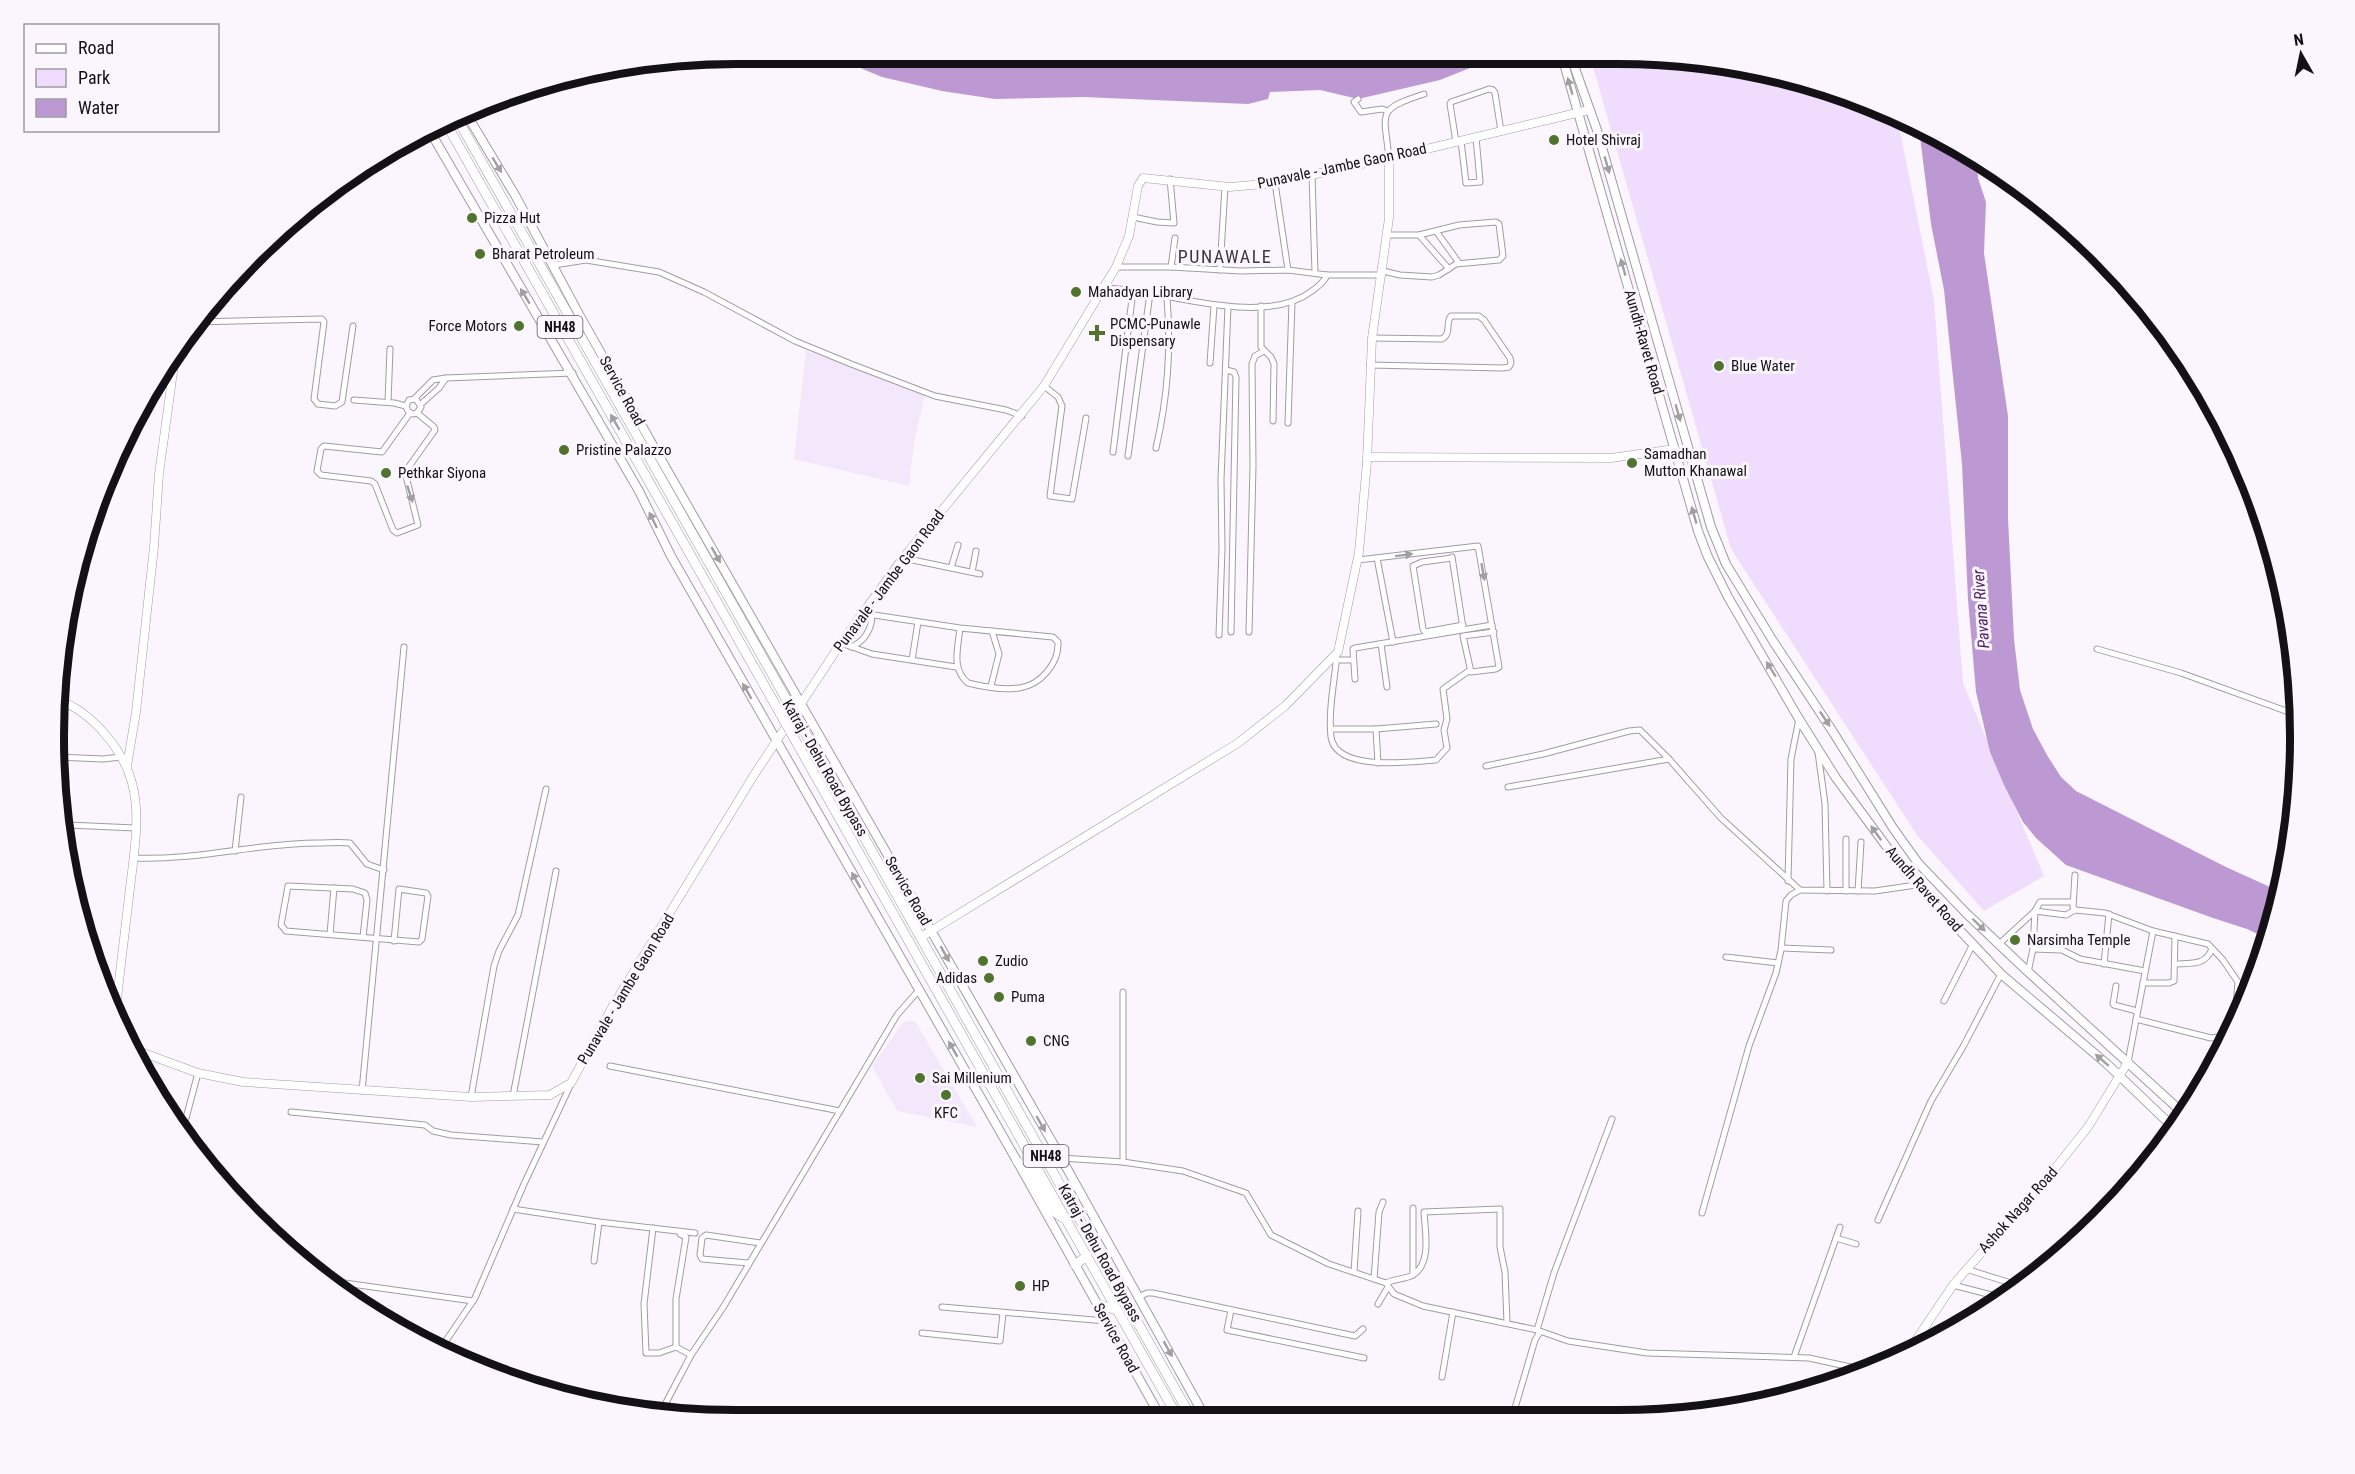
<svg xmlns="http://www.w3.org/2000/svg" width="2355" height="1474" viewBox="0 0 2355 1474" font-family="'Roboto Condensed',sans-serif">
<rect width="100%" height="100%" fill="#fbf6fd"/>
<!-- built -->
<g fill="#f3e8fb">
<polygon points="806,350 925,395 914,442 909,486 794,459"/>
<polygon points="908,1021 915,1021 977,1127 897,1111 872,1066 902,1024"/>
</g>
<!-- green -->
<polygon fill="#f0ddfd" points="1591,60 1707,60 1880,106 1897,116 1934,300 1963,683 2044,876 1984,911 1917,835 1731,549"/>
<!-- water -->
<g fill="#bd99d4">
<polygon points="841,60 1479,60 1470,68 1440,80 1358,99 1320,90 1270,92 1268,99 1248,104 1083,97 995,99 942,91 882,77"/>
<polygon points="1919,129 1977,163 1978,178 1986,202 1984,253 2008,416 2008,518 2014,639 2020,690 2033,729 2047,755 2061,777 2076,791 2226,867 2281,892 2278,914 2268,939 2247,929 2213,918 2066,865 2036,838 2023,822 2004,785 1990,752 1976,692 1968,600 1962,464 1944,290 1931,224"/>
</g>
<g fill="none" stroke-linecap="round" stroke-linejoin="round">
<defs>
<g id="street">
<polyline points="1358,99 1354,102 1361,112 1382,109 1387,111"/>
<polyline points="1461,141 1466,183 1480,182 1476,137"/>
<polyline points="1456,142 1450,104 1451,102 1489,89 1493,90 1495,93 1501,131"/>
<path d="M1389,158c-5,-47 -13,-48 35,-64"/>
<polyline points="1312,174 1315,273"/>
<polyline points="1275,183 1288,270"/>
<polyline points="1133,217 1157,222 1174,223 1170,179"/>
<polyline points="1436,231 1459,263"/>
<polyline points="1388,235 1419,235 1449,269"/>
<polyline points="554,265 586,260 659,272 704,292 795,341 851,364 935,396 1006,410 1022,416"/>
<polyline points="1116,267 1171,267 1241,271 1288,270 1327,275 1382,275"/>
<polyline points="1171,267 1175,238"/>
<polyline points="1220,270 1225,186"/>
<polyline points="1383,271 1400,275 1432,277 1439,275 1456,264 1499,260 1503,256 1499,224 1496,222 1459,225 1419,235"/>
<path d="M1103,288c15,1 31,2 46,5 46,8 122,29 163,-2 6,-5 12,-8 15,-16"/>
<polyline points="1261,306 1261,347 1271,357 1274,364 1273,421"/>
<polyline points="195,322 322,319 324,322 314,399 318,404 335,406 342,402 353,326"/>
<polyline points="1210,363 1214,306"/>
<path d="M1370,365l133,3 6,-1 2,-4 -1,-5 -26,-38 -5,-4h-28c-6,7 1,17 -9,23l-70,-1"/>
<polyline points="1226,370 1234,372 1236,377 1231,632"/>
<polyline points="446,378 573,373"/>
<polyline points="1044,386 1058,397 1062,406 1050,496 1072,499 1086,418"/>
<polyline points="414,399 433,380 446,378 439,388 421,404"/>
<polyline points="354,400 394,403 406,406"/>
<polyline points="388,402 390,349"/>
<polyline points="410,413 382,452 324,446 321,449 317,471 321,475 371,481 375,484 393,530 397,533 418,525 405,472 435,430 434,427 417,413 412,414 408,411 406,406 409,400 416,399 421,407 417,413"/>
<polyline points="1288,423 1292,302"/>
<path d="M1156,448c12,-52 15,-98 11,-151"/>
<polyline points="1113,452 1133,291"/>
<polyline points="1128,456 1150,293"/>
<polyline points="1452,557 1463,628"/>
<polyline points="903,558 980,574"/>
<polyline points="1377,558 1393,642"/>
<polyline points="1452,558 1422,562 1413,566 1423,629 1425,632 1463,625"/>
<polyline points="1358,560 1478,546 1499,667 1496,669 1471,672 1463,636 1494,632"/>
<polyline points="951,568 958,545"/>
<polyline points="972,572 976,551"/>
<path d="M861,613l99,15 93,9 5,5c1,21 -17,43 -39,46 -15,2 -35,-1 -51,-5 -17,-14 -10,-35 -8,-55"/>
<polyline points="1249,632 1253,466 1252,364 1255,356 1264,351"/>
<polyline points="1219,635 1222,549 1221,479 1228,306"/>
<polyline points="841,643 872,654 956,667"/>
<polyline points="1381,644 1387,687"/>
<path d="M851,647c13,-5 21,-18 21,-32"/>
<polyline points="2097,649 2181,673 2297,715"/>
<path d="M1337,653c-2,26 -9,57 -6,84 5,35 80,25 105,23l11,-12 -3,-18 3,-11 -4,-30 27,-19"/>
<polyline points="912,660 918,622"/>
<polyline points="1337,660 1353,660"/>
<polyline points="1355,679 1353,649 1355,648 1492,625"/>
<polyline points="991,686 999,654 992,631"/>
<polyline points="1331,729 1376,729 1436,724"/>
<polyline points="1376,729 1378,763"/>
<polyline points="1818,752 1825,804 1827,891"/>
<polyline points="57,757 103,759 121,757"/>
<polyline points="1486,766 1543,754 1629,731 1640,730 1669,759 1721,818 1800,890 1875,891 1916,885"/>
<polyline points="1508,787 1669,759"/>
<polyline points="68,825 135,828"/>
<polyline points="235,851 241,797"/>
<path d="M133,858c62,3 123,-15 185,-15 11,0 21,-1 32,0l17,21 17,6"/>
<polyline points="2075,875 2073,907 2075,910 2105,913 2153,931 2208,944 2223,960 2238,982 2235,1019 2226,1036 2211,1038 2136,1019"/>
<polyline points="1788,881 1791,759 1799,719"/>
<polyline points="1846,891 1846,839"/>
<polyline points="1858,891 1861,842"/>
<polyline points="2035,911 2066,915 2075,910"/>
<polyline points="330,934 334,888"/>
<polyline points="363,937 367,900 365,893 353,889 288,886 281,925 286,931 419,942 422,939 428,896 426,893 399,889 394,941"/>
<polyline points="1999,944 2035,911 2040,902 2072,902"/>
<polyline points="1782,948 1831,950"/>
<polyline points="2033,949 2062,950 2080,959 2145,971"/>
<polyline points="1726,957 1778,963"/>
<polyline points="2104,964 2109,914"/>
<path d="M2175,964c16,-1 30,2 37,-15"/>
<polyline points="2028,972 2033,949 2035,911"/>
<polyline points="2143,983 2169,983 2174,981 2175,936"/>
<polyline points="2116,986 2113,1004 2114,1005 2137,1011"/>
<polyline points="1944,1001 1973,944"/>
<polyline points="2128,1062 2153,931"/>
<polyline points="610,1066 840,1111"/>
<polyline points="362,1091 404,647"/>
<polyline points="513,1096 556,871"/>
<polyline points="471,1097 494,966 499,951 518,915 546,789"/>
<polyline points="291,1112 425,1125 433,1131 451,1135 543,1142"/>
<polyline points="182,1133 198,1073"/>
<polyline points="1061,1158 1123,1162 1183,1171 1246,1193 1271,1235 1329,1264 1386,1283 1394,1294 1423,1306 1537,1330 1568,1341 1647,1353 1809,1358 1864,1370"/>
<polyline points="1123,1162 1123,992"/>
<polyline points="513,1209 599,1222 695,1233"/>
<polyline points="1702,1213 1749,1046 1776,973 1781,950 1786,901 1791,895 1800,890"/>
<polyline points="1878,1220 1931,1101 1964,1045 2001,974"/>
<polyline points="653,1228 644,1304 646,1353 659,1353 676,1347"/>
<polyline points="680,1234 686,1237 676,1299 676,1347 691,1355"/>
<polyline points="1836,1238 1856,1244"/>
<polyline points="594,1261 599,1222"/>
<polyline points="748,1263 702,1259 700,1255 702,1238 706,1235 760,1243"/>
<polyline points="1966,1269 2017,1285"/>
<polyline points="1354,1272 1358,1211"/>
<polyline points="1413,1275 1413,1208"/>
<polyline points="1374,1279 1379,1212 1383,1202"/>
<polyline points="323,1280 473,1301"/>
<path d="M1386,1283c8,-4 20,-4 27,-8 19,-12 12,-44 11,-63l76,-3v38l5,25 2,51"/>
<polyline points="1953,1285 1999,1297"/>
<polyline points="1139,1297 1147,1293 1153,1293 1355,1336 1363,1329"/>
<polyline points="1378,1304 1388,1287"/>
<polyline points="942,1307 1106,1321"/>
<polyline points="1231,1310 1227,1330 1364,1358"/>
<polyline points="1537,1330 1554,1273 1612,1119"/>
<polyline points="922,1333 1000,1341 1003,1313"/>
<polyline points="441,1348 475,1298 524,1184 571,1084"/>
<polyline points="1794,1357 1840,1227"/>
<polyline points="1442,1377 1453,1312"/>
<polyline points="1766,1393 1797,1396"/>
<polyline points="1797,1396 1806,1393"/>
<polyline points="660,1414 691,1355 724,1306 897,1015 919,990"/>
<polyline points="1512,1418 1535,1340 1540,1332"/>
</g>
<g id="secondary">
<polyline points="1367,457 1611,458 1675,449"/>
<path d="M58,700c33,11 65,49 74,83 9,32 2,71 -2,105 -5,42 -10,85 -15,127"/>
<polyline points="127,766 136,712 154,547 159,474 176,350"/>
<polyline points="921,937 1238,743 1285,706 1338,652 1359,552 1367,462 1372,338 1389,218 1389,158"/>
<polyline points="130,1048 198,1073 243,1082 471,1097 550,1095 571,1083 614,1004 754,775 841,643 903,558 1044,386 1116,267 1129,236 1138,186 1143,178 1230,187 1275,183 1389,158 1589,110"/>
<polyline points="1906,1355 1953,1285 2057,1166 2088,1127 2128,1062"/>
</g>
<g id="primary">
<polyline points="1563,60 1698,531 1708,557 1728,597 1799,719 1836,778 1906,873 2001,974 2107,1064 2175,1129"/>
<polyline points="1572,60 1597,130 1711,527 1726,564 1773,641 1833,732 1893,828 1918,863 1966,913 2025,969 2184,1114"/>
<polyline points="467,115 515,195 581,318 655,449 1055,1147 1205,1417"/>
<polyline points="431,133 639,491 671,556 1017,1161 1160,1416"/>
</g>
<g id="highway">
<polyline points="458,120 789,704"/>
<polyline points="447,125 781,715"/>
<polyline points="544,326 556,319"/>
<polyline points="798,720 1191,1417"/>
<polyline points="790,731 1177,1416"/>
<path d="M1017,1161c4,3 9,5 12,9 13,14 16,40 35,48"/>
<polyline points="1075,1265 1087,1256"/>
<polyline points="1097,1304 1117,1310"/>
</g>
</defs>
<!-- street casing -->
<use href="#street" stroke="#a29ba6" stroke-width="7"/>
<!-- secondary casing -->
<use href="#secondary" stroke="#a29ba6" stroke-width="9"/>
<!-- primary casing -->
<use href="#primary" stroke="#a29ba6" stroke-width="10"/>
<!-- highway casing -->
<use href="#highway" stroke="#a29ba6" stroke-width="10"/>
<!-- street -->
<use href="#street" stroke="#fff" stroke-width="5"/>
<!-- secondary -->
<use href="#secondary" stroke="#fff" stroke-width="8"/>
<!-- primary -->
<use href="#primary" stroke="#fff" stroke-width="8"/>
<!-- highway -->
<use href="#highway" stroke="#fff" stroke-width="9"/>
<defs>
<g id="highway-bridge">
<polyline points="789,704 798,720"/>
<polyline points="781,715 790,731"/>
</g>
</defs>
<!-- highway-bridge casing -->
<use href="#highway-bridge" stroke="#a29ba6" stroke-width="10" stroke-linecap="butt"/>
<!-- highway-bridge -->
<use href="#highway-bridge" stroke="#fff" stroke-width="9"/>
</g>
<!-- one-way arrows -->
<defs><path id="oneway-solid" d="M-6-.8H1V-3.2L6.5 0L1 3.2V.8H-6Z" transform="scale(1.5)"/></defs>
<g fill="#a1a0a1">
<use href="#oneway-solid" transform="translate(1570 86) rotate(-106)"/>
<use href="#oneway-solid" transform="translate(497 165) rotate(59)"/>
<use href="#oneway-solid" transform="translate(1607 165) rotate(74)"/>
<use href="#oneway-solid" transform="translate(1623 267) rotate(-106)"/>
<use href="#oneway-solid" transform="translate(525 296) rotate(-121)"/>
<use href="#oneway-solid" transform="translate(1678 413) rotate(74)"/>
<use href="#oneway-solid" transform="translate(615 422) rotate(-120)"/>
<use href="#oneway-solid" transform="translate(410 494) rotate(72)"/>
<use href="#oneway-solid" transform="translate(1694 515) rotate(-106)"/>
<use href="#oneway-solid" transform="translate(653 520) rotate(-116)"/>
<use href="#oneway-solid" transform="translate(716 555) rotate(60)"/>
<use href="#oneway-solid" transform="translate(1404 555) rotate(-7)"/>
<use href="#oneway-solid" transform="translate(1483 572) rotate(80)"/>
<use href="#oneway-solid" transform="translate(1771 669) rotate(-122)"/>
<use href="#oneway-solid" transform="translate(747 691) rotate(-120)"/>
<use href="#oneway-solid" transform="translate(1825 719) rotate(56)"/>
<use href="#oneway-solid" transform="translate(1876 833) rotate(-126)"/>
<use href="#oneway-solid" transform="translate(856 880) rotate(-120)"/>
<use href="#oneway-solid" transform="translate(1979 925) rotate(44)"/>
<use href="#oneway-solid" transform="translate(945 954) rotate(61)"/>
<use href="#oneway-solid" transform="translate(953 1049) rotate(-120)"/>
<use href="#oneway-solid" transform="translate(2102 1060) rotate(-139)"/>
<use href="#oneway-solid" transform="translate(1041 1124) rotate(60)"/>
<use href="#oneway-solid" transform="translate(1168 1349) rotate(61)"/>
</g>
<!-- markers -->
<g fill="#50742d" stroke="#fbf6fd" stroke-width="2">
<circle cx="1554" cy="140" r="6"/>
<circle cx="472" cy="218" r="6"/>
<circle cx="480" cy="254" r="6"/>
<circle cx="1076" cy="292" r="6"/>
<circle cx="519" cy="326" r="6"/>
<path d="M1094 324h6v6h6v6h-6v6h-6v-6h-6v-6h6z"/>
<circle cx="1719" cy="366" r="6"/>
<circle cx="564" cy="450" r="6"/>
<circle cx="1632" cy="463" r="6"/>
<circle cx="386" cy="473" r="6"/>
<circle cx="2015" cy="940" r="6"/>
<circle cx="983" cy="961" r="6"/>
<circle cx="989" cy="978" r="6"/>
<circle cx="999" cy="997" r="6"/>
<circle cx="1031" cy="1041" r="6"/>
<circle cx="920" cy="1078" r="6"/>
<circle cx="946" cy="1095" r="6"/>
<circle cx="1020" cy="1286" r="6"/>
</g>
<g text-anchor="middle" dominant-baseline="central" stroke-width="6" stroke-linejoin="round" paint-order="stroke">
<!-- shield labels -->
<g fill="#fbf6fd" stroke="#59565b" stroke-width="1.5">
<rect x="537.5" y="316" width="45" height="22" rx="4.5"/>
<rect x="1023.5" y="1145" width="45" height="22" rx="4.5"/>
</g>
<g font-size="14" font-weight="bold" fill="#131115">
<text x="560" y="327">NH48</text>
<text x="1046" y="1156">NH48</text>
</g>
<!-- poi labels -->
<g font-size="15" fill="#131115" stroke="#fbf6fd" text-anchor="start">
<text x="1566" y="140">Hotel Shivraj</text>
<text x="484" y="218">Pizza Hut</text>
<text x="492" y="254">Bharat Petroleum</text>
<text x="1088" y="292">Mahadyan Library</text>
<text x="1110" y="324">PCMC-Punawle<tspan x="1110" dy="17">Dispensary</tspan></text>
<text x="507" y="326" text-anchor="end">Force Motors</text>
<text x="1731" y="366">Blue Water</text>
<text x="576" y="450">Pristine Palazzo</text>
<text x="1644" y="454">Samadhan<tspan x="1644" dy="17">Mutton Khanawal</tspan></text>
<text x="398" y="473">Pethkar Siyona</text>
<text x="2027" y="940">Narsimha Temple</text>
<text x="995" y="961">Zudio</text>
<text x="977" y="978" text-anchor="end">Adidas</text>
<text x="1011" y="997">Puma</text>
<text x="1043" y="1041">CNG</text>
<text x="932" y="1078">Sai Millenium</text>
<text x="946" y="1113" text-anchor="middle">KFC</text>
<text x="1032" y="1286">HP</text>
</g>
<!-- street labels -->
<g font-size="15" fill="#131115" stroke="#fbf6fd">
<text transform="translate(1342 166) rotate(-12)">Punavale - Jambe Gaon Road</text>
<text transform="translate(1644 342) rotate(74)">Aundh-Ravet Road</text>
<text transform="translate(622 391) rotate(61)">Service Road</text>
<text transform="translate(889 581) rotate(-53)">Punavale - Jambe Gaon Road</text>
<text transform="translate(825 768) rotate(60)">Katraj - Dehu Road Bypass</text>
<text transform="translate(1924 889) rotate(49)">Aundh Ravet Road</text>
<text transform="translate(908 891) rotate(60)">Service Road</text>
<text transform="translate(626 989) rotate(-59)">Punavale - Jambe Gaon Road</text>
<text transform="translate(2018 1210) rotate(-48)">Ashok Nagar Road</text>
<text transform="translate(1100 1253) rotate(61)">Katraj - Dehu Road Bypass</text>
<text transform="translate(1116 1338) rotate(61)">Service Road</text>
</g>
<!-- water labels -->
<g font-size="16" font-style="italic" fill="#4c1f64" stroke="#fbf6fd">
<text transform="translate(1981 609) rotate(-94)">Pavana River</text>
</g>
<!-- quarter labels -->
<g font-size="18" letter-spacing="1.5" fill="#3b363f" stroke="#fbf6fd">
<text x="1225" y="256">PUNAWALE</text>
</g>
</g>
<!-- crop -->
<path d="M0 0H2355V1474H0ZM736 64H1618A672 672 0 0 1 2290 736V738A672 672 0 0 1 1618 1410H736A672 672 0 0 1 64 738V736A672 672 0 0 1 736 64Z" fill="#fbf6fd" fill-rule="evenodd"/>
<path fill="none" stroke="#131115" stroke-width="8" d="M736 64H1618A672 672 0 0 1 2290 736V738A672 672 0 0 1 1618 1410H736A672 672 0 0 1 64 738V736A672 672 0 0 1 736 64Z"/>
<!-- legend -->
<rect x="24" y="24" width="195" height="108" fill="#fbf6fd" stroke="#9e9aa0" stroke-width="1.5"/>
<rect x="36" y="44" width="30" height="9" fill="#ffffff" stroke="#9e9aa0" stroke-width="1.5"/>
<text x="78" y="54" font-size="18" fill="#131115">Road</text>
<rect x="36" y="69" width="30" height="18" fill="#f0ddfd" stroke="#9e9aa0" stroke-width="1.5"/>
<text x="78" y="84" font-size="18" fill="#131115">Park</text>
<rect x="36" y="99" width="30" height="18" fill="#bd99d4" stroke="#9e9aa0" stroke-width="1.5"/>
<text x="78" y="114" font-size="18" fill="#131115">Water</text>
<!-- north arrow -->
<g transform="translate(2301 54) rotate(351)" stroke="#fbf6fd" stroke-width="4.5" paint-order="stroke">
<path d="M0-4.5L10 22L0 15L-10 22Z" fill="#131115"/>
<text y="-9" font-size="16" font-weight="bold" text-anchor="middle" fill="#131115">N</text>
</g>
</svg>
